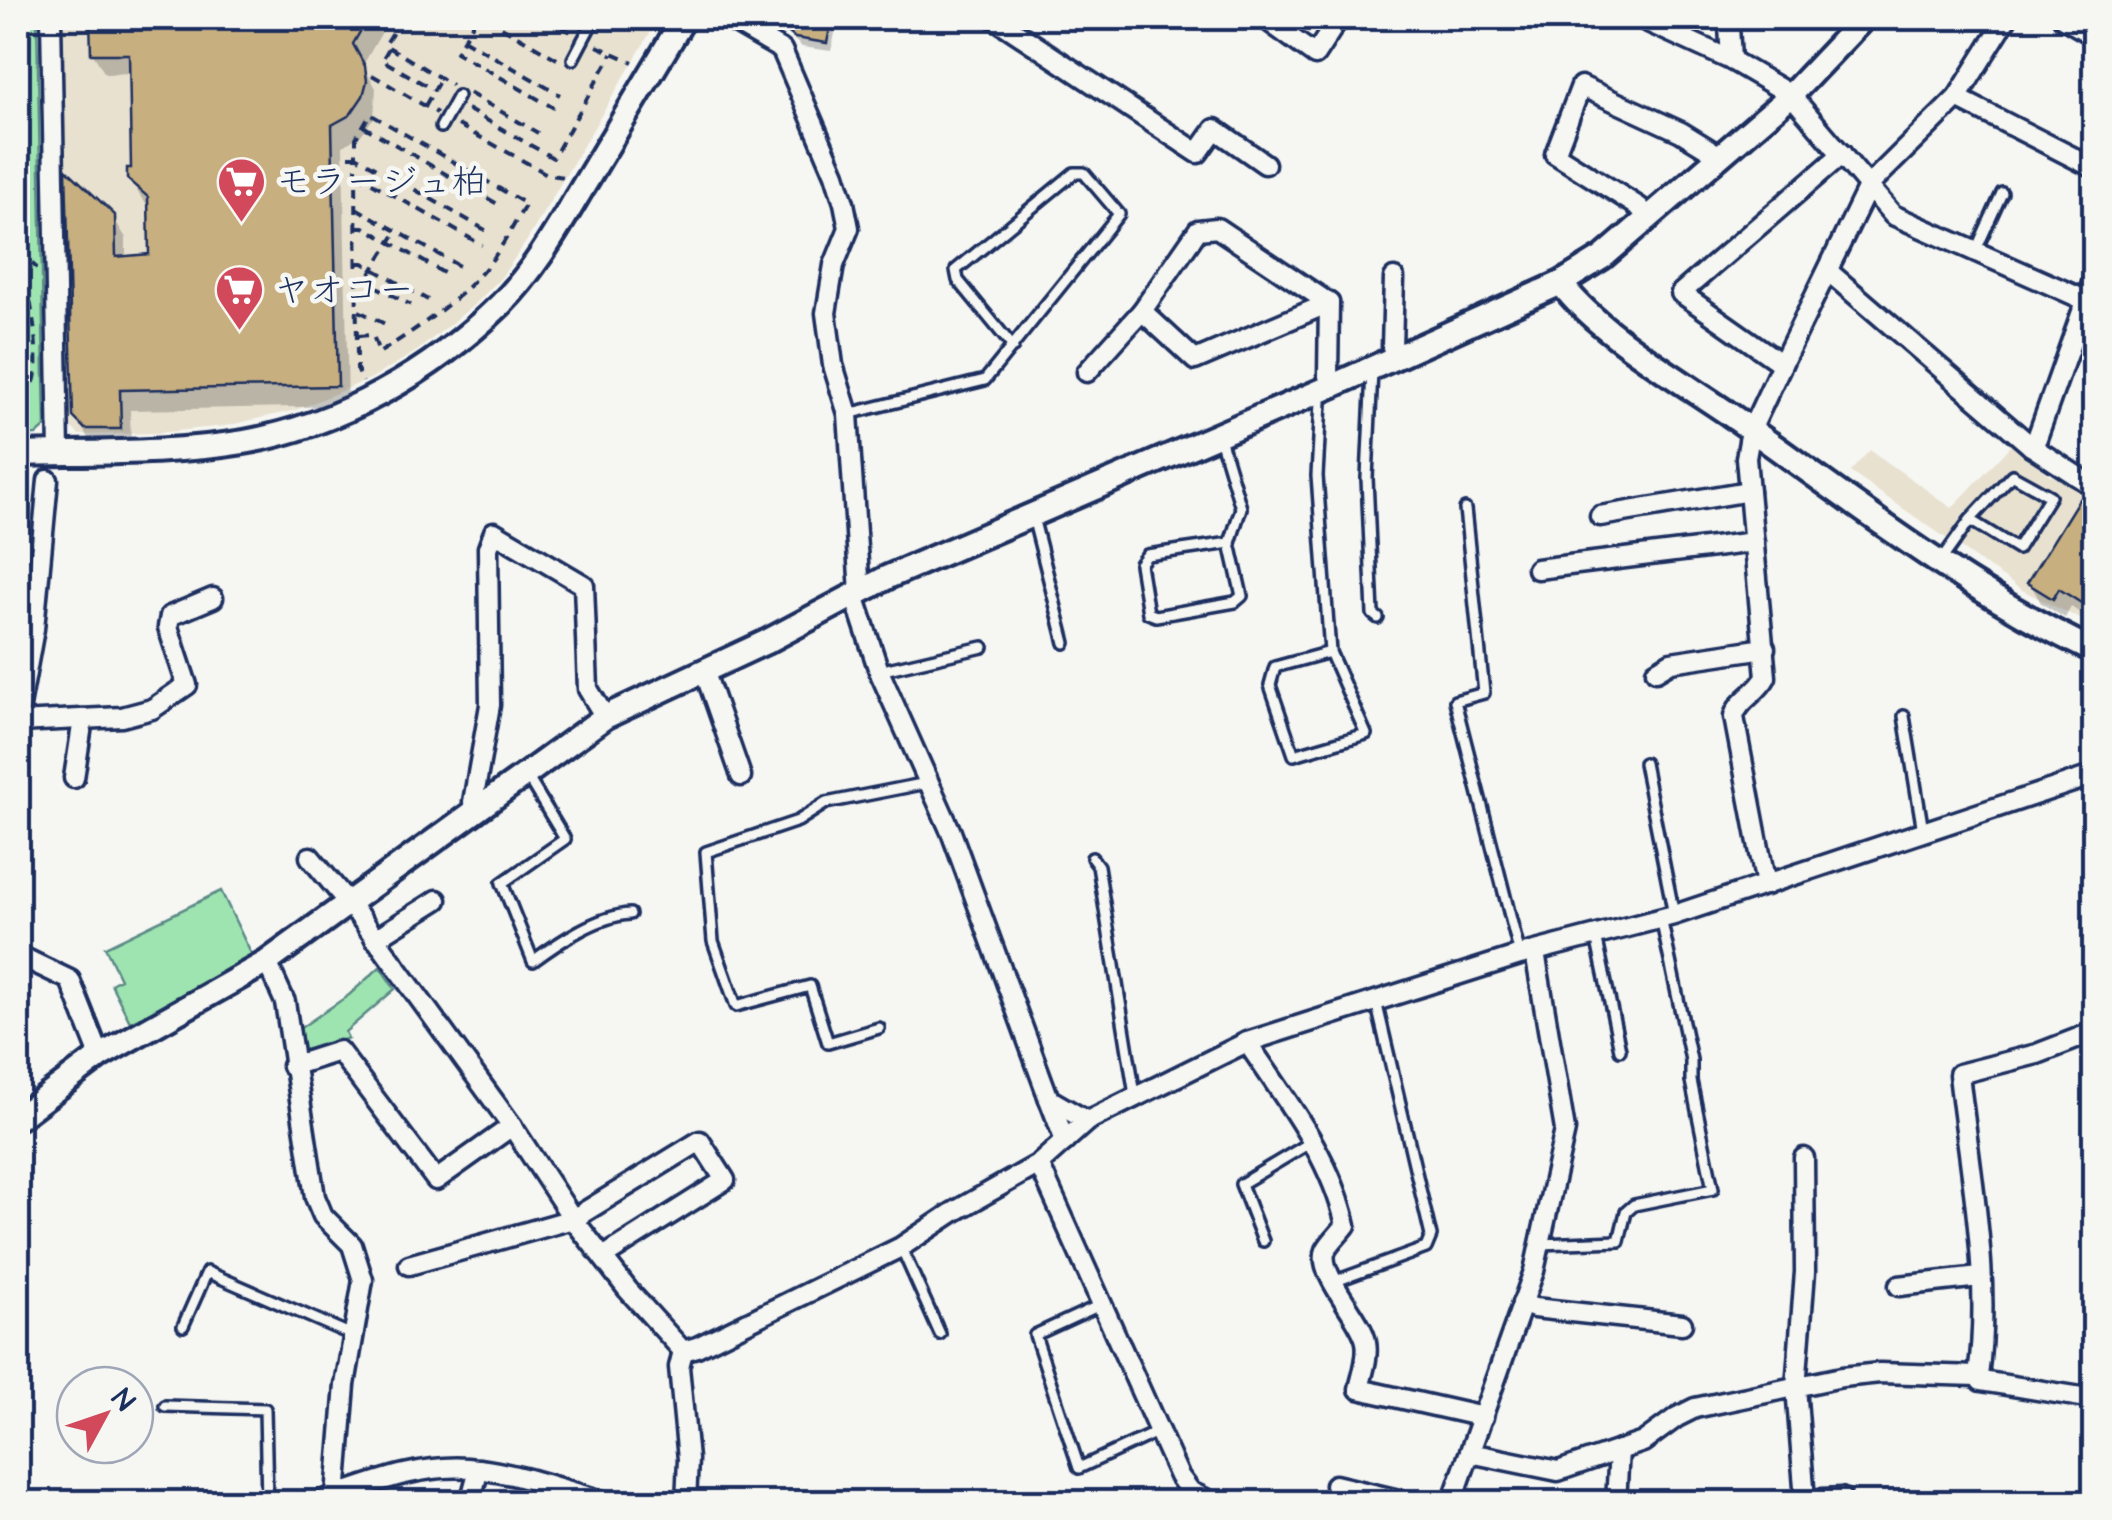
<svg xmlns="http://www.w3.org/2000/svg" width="2112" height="1520" viewBox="0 0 2112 1520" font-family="'Architects Daughter','Klee One',sans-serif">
<rect width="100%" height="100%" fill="#f6f6f2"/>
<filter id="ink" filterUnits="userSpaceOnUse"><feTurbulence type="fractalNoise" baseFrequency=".01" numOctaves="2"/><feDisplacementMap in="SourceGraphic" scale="20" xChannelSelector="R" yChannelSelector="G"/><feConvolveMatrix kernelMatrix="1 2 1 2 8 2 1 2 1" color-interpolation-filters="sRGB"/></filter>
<g filter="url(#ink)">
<!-- built -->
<g fill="#e8e1d0">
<polygon points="59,18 659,18 526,242 500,279 474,305 417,351 372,378 296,410 225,426 157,433 79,435 66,422"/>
<polygon points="2011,445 2050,475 2094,496 2094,626 2020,589 1850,472 1870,450 1952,508"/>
</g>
<!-- green -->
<g fill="#9ee4b0" stroke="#5c8a87" stroke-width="2.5">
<polygon points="18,18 37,18 45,427 36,435 18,436"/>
<polygon points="221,891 255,962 130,1022 111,984 120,979 105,947"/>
<polygon points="380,967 395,989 345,1032 348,1038 308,1054 300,1049 296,1031 349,995"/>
</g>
<!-- shadow -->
<g fill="#0003">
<polygon points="93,18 390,18 363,65 376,88 374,117 361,135 343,146 348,406 130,410 131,448 99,449 88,438 76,417 113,217 126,238 126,259 151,257 150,207 142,199 129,178 134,171 132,73 105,74 93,54"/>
<polygon points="569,18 620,18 600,24 595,33"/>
<polygon points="783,18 833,18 837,25 831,51 802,47 792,38"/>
<polygon points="2080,502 2094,511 2094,622 2071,607 2065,618 2041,603 2030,583"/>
</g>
<!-- building -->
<g fill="#c8af7f" stroke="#1b2f5e" stroke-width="2.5">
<polygon points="90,18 368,18 353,44 365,66 367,81 363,96 350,115 332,125 338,386 120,390 121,429 85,429 73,417 66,169 115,215 116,257 149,254 148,197 127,179 127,168 131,168 129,54 91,54"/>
<polygon points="779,18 832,18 827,43 795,38 784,29"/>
<polygon points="2079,499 2094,508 2094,611 2059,589 2053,599 2027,583"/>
</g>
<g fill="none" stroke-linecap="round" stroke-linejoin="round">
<defs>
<g id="service">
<polyline points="573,59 593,21"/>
<polyline points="441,127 458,96"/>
<polyline points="1975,252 2002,193"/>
<polyline points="1372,371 1367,478 1373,614 1378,618"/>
<polyline points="1318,395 1321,402 1317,476 1330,652 1366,734 1294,755 1270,685 1275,667 1330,652"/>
<polyline points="848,414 985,380 1119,214 1084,173 1074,173 956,270 958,280 1013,347"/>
<polyline points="1220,438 1241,508 1230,543 1242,596 1235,602 1156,616 1148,613 1140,564 1147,555 1230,543"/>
<polyline points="1465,509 1484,693 1455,701 1520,955"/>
<polyline points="1033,517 1065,643"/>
<polyline points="1940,562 1970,520 2012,475 2050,496 2017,549 1970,520"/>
<polyline points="879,671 983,647"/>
<polyline points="1904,716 1923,831"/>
<polyline points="1644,763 1674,915"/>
<path d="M527,776l38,63 -63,44 31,78c26,-19 64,-45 97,-47"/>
<polyline points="1092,858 1098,866 1135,1095"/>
<polyline points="1596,936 1620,1050"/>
<polyline points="879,1028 828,1043 810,986 736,1006 713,941 706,852 798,821 826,803 927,783"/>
<polyline points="1263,1241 1241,1184 1313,1141"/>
<polyline points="1540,1244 1619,1241 1626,1212 1634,1205 1713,1189 1691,1081 1691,1060 1661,918"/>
<polyline points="901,1247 940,1334"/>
<polyline points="1333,1282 1426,1248 1431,1236 1376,1001"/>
<polyline points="1100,1305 1035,1335 1079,1468 1157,1432"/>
<polyline points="183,1326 207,1272 352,1335"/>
<polyline points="165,1406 265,1409 267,1502"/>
</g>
<g id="minor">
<polyline points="51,18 59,453"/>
<polyline points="727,18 782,50 835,174 844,203 849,228 834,265 826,313 833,365 848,414 860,592"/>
<polyline points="994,18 1198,153 1215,129 1265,164"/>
<polyline points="1264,18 1315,55 1339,18"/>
<polyline points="1639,18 1731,60 1791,95 1893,215 2094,304"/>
<polyline points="1725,18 1729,26 1731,60"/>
<polyline points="2063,18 2094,36"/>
<polyline points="1957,98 2094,168"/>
<polyline points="1842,154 1681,293 1782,364 1869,185 1957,98 2007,18"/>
<polyline points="1649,218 1639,207 1555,154 1581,86 1681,132 1720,156"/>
<polyline points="1829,272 2031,446 2094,487"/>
<polyline points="1394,278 1392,347 1396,357"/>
<polyline points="1142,311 1195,360 1329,303"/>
<polyline points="1087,372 1142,311 1198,230 1217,228 1329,303 1328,376 1332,386"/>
<polyline points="2031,446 2037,438 2094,278"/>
<polyline points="1600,516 1749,491"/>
<polyline points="1537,569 1754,542"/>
<polyline points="854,595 879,671 951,832 1049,1099 1087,1121"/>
<polyline points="704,670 741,776"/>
<polyline points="1656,671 1671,662 1765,648"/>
<polyline points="18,717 34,629 48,480"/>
<polyline points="18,722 122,717 152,709 187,685 168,627 170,616 213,598"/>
<polyline points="74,778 83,719"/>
<polyline points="477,810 473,802 490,705 488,548 494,532 584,585 588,689 605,717"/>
<polyline points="310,857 360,917 512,1126 573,1219 628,1290 683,1351 697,1347 901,1247 952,1213 1039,1164 1087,1121 1247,1042 1520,955 1674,915 2094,775"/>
<path d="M1766,885l-32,-168c4,-17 24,-24 32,-40l-20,-219 5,-28 31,-66"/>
<polyline points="375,939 437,900"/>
<polyline points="18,955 70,980 100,1056"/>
<polyline points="267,962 285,1002 315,1197 323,1216 352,1245 363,1280 345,1385 336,1496"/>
<path d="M1247,1042c38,57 83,113 99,183 -6,8 -15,16 -20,25 -10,23 36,68 40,92 3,15 -4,33 -7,47l124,28"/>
<polyline points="292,1066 339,1051 436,1180 512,1126"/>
<polyline points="1049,1099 1065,1141"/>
<polyline points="1804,1158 1805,1272 1796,1387 1805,1500 1841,1498 1841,1502"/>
<polyline points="1039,1164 1179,1476 1191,1492 1212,1502"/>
<polyline points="409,1265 573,1219 700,1141 725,1180 603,1257"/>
<polyline points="1899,1286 1980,1277"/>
<polyline points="1522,1303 1534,1308 1682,1324"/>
<polyline points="683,1351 679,1367 688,1459 686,1502"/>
<polyline points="1978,1376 1981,1381 2094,1399"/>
<path d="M1470,1453l88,18 85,-29 34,-25 18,-9 147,-31 38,-4 98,3c14,-99 -8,-203 -19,-302l78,-20 57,-22"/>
<polyline points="1335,1485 1407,1502"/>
<path d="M318,1502c49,-17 106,-41 160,-33 43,5 88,22 129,33"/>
<polyline points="470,1502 479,1469"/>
<polyline points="1452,1502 1534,1271 1565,1130 1535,952"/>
<polyline points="1616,1502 1619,1450"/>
</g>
<g id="tertiary">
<path d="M1561,283c32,46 120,98 168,131 118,83 234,176 365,237"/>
<path d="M18,454c74,-2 152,0 226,-12 96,-17 188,-70 257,-138 35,-35 60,-81 86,-124 32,-54 65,-108 97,-162"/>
<polyline points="18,1118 100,1056 267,962 605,717 766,642 888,577 1332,386 1561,283 1603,257 1791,95 1864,18"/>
</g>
</defs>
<!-- service casing -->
<use href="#service" stroke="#1b2f5e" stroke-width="16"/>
<!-- minor casing -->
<use href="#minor" stroke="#1b2f5e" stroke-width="25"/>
<!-- tertiary casing -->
<use href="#tertiary" stroke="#1b2f5e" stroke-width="30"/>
<!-- path -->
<g stroke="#1b2f5e" stroke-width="4" stroke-dasharray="10 8" stroke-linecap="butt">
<polyline points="402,18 385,45 452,85"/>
<polyline points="476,18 456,52 554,108"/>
<polyline points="486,18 559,60"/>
<polyline points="546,18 571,32"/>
<polyline points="18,27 22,71 18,96"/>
<polyline points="463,39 560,95"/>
<polyline points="597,46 633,62"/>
<polyline points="389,48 382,60 434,90 441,78"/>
<polyline points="372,75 437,113"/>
<polyline points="469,93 538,133"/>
<polyline points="425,106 434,90"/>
<polyline points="467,109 553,158 612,54"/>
<polyline points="458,125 549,175 565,177"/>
<polyline points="363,126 501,206"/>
<polyline points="349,156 356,156 357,369 363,382"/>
<polyline points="356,174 482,245"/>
<polyline points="356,208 459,266"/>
<polyline points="356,227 364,227 447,275"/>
<polyline points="18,252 37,268"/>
<polyline points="358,263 363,263 428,300"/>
<path d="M18,268c14,17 20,81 18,104 -1,14 -10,27 -18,37"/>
<polyline points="370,274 394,236"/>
<polyline points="358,277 411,305"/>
<polyline points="359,311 391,327"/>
<path d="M358,336l15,-1 6,18c39,-25 80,-52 110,-89 14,-18 25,-40 37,-60l-156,-90 -14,24v18l131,75"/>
<polyline points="18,352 18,375"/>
<polyline points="18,484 33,486"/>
</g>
<!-- service -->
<use href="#service" stroke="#f6f6f2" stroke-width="9"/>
<!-- minor -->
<use href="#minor" stroke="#f6f6f2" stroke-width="18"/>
<!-- tertiary -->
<use href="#tertiary" stroke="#f6f6f2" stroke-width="22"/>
</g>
</g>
<!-- icons -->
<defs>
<symbol id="supermarket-pin" viewBox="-11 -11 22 30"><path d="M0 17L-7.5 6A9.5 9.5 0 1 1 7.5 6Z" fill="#d1495b" stroke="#f6f6f2"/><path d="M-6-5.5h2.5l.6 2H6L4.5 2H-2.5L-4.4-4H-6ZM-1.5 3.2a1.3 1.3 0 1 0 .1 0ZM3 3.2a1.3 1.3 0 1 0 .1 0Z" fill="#fff"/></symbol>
</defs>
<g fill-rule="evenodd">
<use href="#supermarket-pin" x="214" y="154" width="55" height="75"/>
<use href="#supermarket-pin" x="212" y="262" width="55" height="75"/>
</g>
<g text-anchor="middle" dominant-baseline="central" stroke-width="9" stroke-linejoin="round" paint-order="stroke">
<!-- poi labels -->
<g font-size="35" fill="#1b2f5e" stroke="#f6f6f2" text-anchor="start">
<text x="276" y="182">モラージュ柏</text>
<text x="274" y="290">ヤオコー</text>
</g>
</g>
<!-- margin -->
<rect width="2112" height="1520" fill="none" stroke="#f6f6f2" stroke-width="60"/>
<rect x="30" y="30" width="2052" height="1460" fill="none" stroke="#1b2f5e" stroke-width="4" filter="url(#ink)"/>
<!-- north arrow -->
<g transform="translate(105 1415) rotate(50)"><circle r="48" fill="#f6f6f2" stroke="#9ea6b7" stroke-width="2.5"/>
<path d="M0-8L18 38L0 25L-18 38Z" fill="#d1495b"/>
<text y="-15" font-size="28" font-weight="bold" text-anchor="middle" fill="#1b2f5e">N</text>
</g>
</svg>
